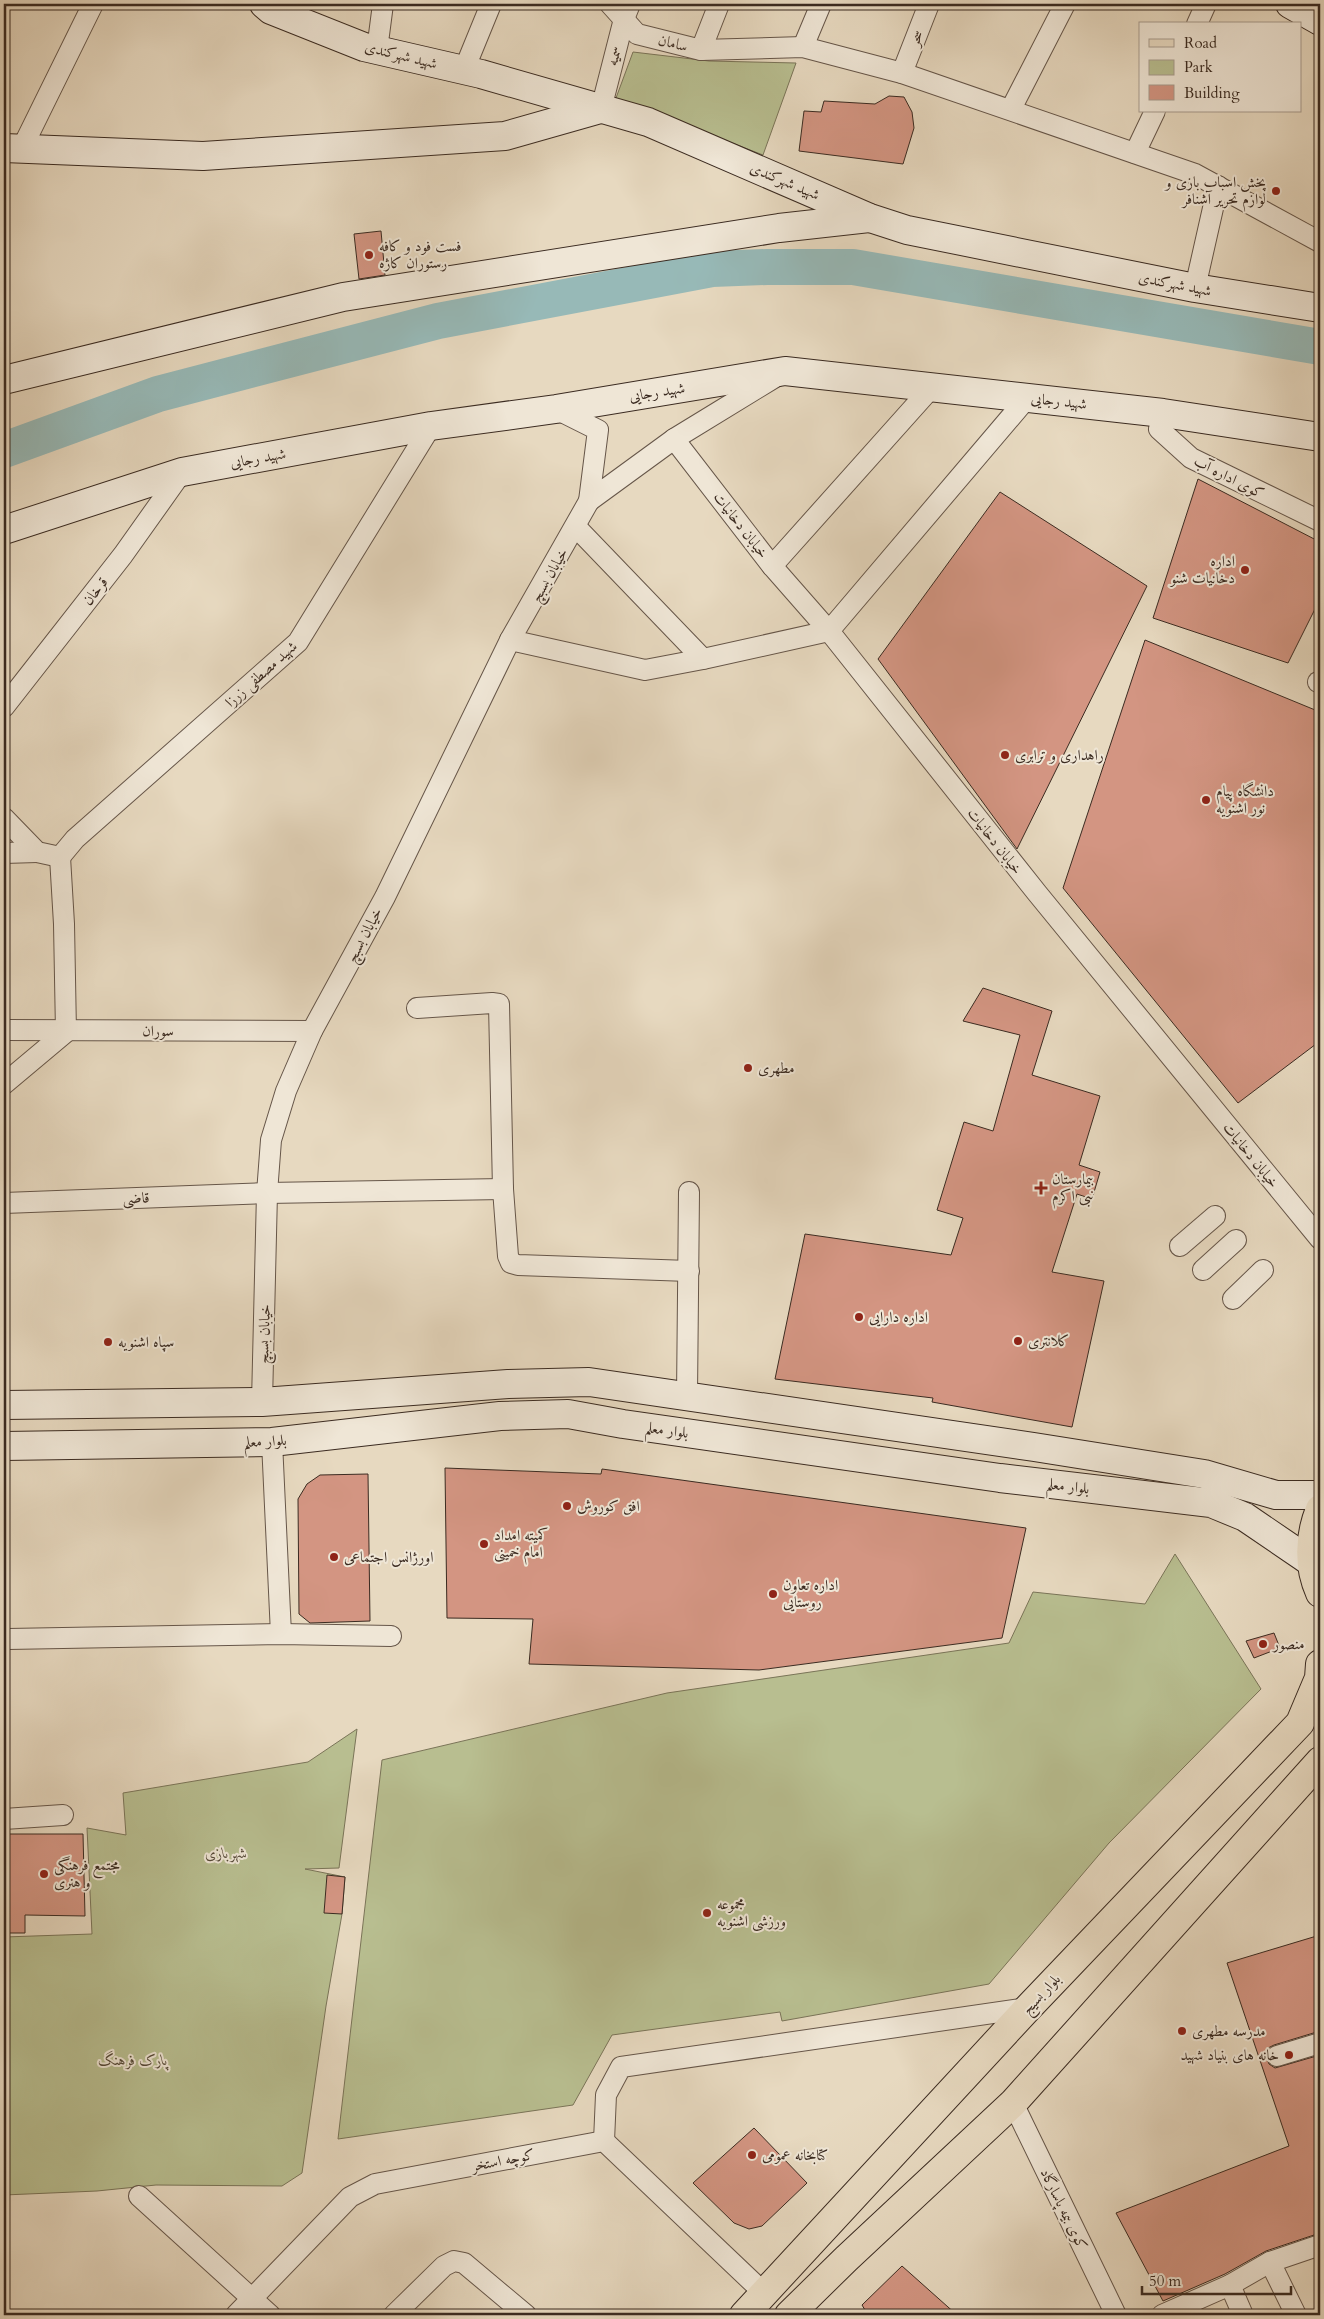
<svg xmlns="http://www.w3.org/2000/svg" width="1324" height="2319" viewBox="0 0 1324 2319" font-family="Cardo,Amiri,serif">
<rect width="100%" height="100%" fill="#e7d9c0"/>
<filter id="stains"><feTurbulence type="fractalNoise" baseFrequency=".004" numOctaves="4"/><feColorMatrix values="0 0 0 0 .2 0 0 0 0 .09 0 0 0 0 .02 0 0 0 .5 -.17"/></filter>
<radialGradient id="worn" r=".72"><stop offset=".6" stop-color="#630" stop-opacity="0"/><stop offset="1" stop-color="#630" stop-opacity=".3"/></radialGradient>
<!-- green -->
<g fill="#b8be90" stroke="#7a7458">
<polygon points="633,52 709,61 796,63 763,155 616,98"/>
<polygon points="1175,1554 1261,1689 1109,1843 989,1984 782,2021 780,2012 612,2035 573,2105 338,2139 382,1760 667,1693 1009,1643 1033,1592 1145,1604"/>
<polygon points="357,1729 339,1868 305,1869 345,1877 342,1914 326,2006 302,2173 282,2186 156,2185 97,2191 4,2195 4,1937 92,1934 87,1828 126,1835 123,1793 308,1762"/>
</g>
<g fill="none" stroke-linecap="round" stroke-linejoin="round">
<!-- river -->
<polyline stroke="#97b9b7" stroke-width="36" points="4,450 158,394 438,321 712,269 767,267 853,267 1320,347"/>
</g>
<!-- building -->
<g fill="#d39582" stroke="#3b2b21">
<polygon points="889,96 904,97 912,112 914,128 903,164 799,151 804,111 821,112 824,101 875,104"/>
<polygon points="381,231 385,275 359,279 354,234"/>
<polygon points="1198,479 1320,542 1320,599 1288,663 1153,618"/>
<polygon points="1000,492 1147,586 1017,849 878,659"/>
<polygon points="1145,640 1320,712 1320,1041 1238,1103 1063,888"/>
<polygon points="983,988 1052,1011 1032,1075 1100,1096 1079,1165 1100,1172 1092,1199 1077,1194 1052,1272 1104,1281 1072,1427 932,1402 933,1398 775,1379 805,1234 951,1255 963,1218 937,1210 964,1122 993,1131 1020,1035 963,1021"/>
<polygon points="445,1468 601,1474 602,1469 1026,1528 1002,1638 759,1670 529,1664 533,1619 447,1618"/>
<polygon points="368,1474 370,1621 310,1623 299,1614 298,1499 307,1484 320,1475"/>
<polygon points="1274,1633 1280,1648 1254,1658 1246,1641"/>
<polygon points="4,1834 83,1834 85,1916 25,1915 25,1933 4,1933"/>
<polygon points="327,1875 345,1877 342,1914 324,1913"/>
<polygon points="1320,1935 1320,2031 1274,2045 1268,2048 1265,2054 1269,2064 1275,2068 1320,2055 1320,2233 1266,2251 1225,2274 1163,2301 1116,2213 1289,2146 1227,1963"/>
<polygon points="754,2128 807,2183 762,2226 749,2229 734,2223 693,2183"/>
<polygon points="902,2266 957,2315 868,2315 862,2305"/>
</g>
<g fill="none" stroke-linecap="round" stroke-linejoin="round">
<defs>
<g id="street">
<polyline points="610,4 637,34 701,50 719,4"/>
<polyline points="1197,24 1206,4"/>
<polyline points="803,47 821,4"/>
<polyline points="377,50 383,4"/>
<polyline points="701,50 803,47 902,73 1195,174 1320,242"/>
<polyline points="464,70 491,4"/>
<polyline points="902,73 929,4"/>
<polyline points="601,109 624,19 630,4"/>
<polyline points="1011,109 1065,4"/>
<polyline points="22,148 93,4"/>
<polyline points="1135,153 1155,111"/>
<polyline points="1195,288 1218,186"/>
<polyline points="556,409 598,430 589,501 674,439 777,376"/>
<polyline points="1163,413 1159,429 1191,458 1320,521"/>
<polyline points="674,439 772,566 829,631 1037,893 1320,1239"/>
<polyline points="576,527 703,659"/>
<polyline points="772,566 932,387"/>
<polyline points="510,640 645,670 703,659 829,631 1027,398"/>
<polyline points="1318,682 1320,683"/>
<polyline points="4,707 123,555 182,472"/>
<polyline points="4,818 37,852 60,857"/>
<polyline points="4,853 37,852"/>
<polyline points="60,857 75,839 298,642 431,426"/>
<polyline points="417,1008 492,1003 499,1004 503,1189 508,1256 511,1263 518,1265 689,1271"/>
<polyline points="4,1030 312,1031"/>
<polyline points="4,1084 66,1032 64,924 60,857"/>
<polyline points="4,1203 267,1193 503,1189"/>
<polyline points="1180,1246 1215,1216"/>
<polyline points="1203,1270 1236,1240"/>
<polyline points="1233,1299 1263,1270"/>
<polyline points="687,1396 689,1192"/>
<polyline points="262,1402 267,1193 271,1140 286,1091 312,1031 385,897 510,640 589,501"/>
<polyline points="272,1442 281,1634"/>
<polyline points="8,1639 281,1634 391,1636"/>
<polyline points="4,1819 63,1815"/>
<polyline points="1277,2056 1320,2043"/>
<polyline points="1013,2103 1116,2315"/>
<polyline points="604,2141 606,2095 621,2067 1028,2008"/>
<polyline points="139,2196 270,2315"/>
<polyline points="1270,2262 1296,2315"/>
<polyline points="1230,2285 1243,2315"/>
<polyline points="236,2315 350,2197 375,2184 604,2141 765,2294"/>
<polyline points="394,2315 444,2266 454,2261 464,2263 526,2315"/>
<polyline points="1162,2315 1230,2285 1270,2262 1320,2245"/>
</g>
<g id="secondary">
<polyline points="264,4 271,10 364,47 481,74 648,122 870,218 907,230 1195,288 1320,308"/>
<polyline points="1290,4 1320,21"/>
<polyline points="4,148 203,156 505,136 600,109"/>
<polyline points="4,380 343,297 779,228 869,218"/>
<polyline points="4,530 182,472 431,426 556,409 785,371 1163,413 1320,437"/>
<polyline points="4,1405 262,1402 508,1384 589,1382 1034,1447 1204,1474 1276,1495 1320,1495"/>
<polyline points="4,1446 272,1442 500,1416 568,1414 623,1424 1000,1478 1211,1503 1245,1517 1311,1562"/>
</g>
<g id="primary">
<path d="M1320,1509c-11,28 -12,57 0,84"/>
<polyline points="744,2315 1028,2008 1300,1723 1319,1678 1320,1664"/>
<polyline points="789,2315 846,2259 1013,2103 1320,1761"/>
</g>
</defs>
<!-- street casing -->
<use href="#street" stroke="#665649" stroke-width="22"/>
<!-- secondary casing -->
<use href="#secondary" stroke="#3b2b21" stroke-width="30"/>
<!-- primary casing -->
<use href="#primary" stroke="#3b2b21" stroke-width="30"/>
<!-- street -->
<use href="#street" stroke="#efe6d6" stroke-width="20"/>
<!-- secondary -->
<use href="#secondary" stroke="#efe6d6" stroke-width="28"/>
<!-- primary -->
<use href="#primary" stroke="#e7d9c0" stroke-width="28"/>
</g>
<!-- markers -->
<g fill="#8f2418" stroke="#efe6d6" stroke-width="2">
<circle cx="1276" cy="191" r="5"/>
<circle cx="369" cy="255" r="5"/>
<circle cx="1245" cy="570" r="5"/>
<circle cx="1005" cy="755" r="5"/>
<circle cx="1206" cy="800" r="5"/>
<circle cx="748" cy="1068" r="5"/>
<path d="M1038.5 1180.5h5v5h5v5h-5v5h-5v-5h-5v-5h5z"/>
<circle cx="859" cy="1317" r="5"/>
<circle cx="1018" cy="1341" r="5"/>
<circle cx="108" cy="1342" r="5"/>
<circle cx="567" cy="1506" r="5"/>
<circle cx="484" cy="1544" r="5"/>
<circle cx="334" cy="1557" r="5"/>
<circle cx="773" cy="1594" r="5"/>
<circle cx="1263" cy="1644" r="5"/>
<circle cx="44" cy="1874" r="5"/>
<circle cx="707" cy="1913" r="5"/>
<circle cx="1182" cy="2031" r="5"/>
<circle cx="1289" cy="2055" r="5"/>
<circle cx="752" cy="2155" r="5"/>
</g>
<g text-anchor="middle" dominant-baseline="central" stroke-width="4" stroke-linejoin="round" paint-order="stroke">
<!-- street labels -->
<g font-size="15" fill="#3b2b21" stroke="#efe6d6">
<text transform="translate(916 38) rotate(-69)">سحر</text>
<text transform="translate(673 43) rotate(14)">سامان</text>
<text transform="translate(401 55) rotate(14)">شهید شهرکندی</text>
<text transform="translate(614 56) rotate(-75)">سمیه</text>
<text transform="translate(785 181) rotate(23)">شهید شهرکندی</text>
<text transform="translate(1175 284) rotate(11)">شهید شهرکندی</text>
<text transform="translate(657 392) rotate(-9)">شهید رجایی</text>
<text transform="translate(1059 401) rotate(6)">شهید رجایی</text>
<text transform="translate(258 458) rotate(-10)">شهید رجایی</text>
<text transform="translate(1229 477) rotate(27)">کوی اداره آب</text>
<text transform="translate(741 525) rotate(52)">خیابان دخانیات</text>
<text transform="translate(549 575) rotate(-60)">خیابان بسبچ</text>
<text transform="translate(95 591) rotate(-52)">قرخان</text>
<text transform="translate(261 674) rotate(-42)">شهید مصطفی زرزا</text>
<text transform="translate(995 841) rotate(52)">خیابان دخانیات</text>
<text transform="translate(364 935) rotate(-62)">خیابان بسبچ</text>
<text x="158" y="1031">سوران</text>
<text transform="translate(1251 1155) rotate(51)">خیابان دخانیات</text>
<text transform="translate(136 1198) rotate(-2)">قاضی</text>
<text transform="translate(264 1334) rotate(-88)">خیابان بسبچ</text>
<text transform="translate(667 1430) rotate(8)">بلوار معلم</text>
<text transform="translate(265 1441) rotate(-3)">بلوار معلم</text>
<text transform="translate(1068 1486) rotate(7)">بلوار معلم</text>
<text transform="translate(1041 1994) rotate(-47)">بلوار بسیج</text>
<text transform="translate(503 2160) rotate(-11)">کوچه استخر</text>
<text transform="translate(1064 2209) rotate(64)">کوی بیمه پاسارگاد</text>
</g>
<!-- poi labels -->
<g font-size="15" fill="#3b2b21" stroke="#efe6d6" text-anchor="start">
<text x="1266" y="182" text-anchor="end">پخش اسباب بازی و<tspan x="1266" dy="17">لوازم تحریر آشنافر</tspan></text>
<text x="379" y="246">فست فود و کافه<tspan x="379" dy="17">رستوران کاژه</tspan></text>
<text x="1235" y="561" text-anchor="end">اداره<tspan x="1235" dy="17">دخانیات شنو</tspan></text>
<text x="1015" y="755">راهداری و ترابری</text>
<text x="1216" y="791">دانشگاه پیام<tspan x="1216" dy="17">نور اشنویه</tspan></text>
<text x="758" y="1068">مطهری</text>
<text x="1052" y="1179">بیمارستان<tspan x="1052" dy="17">نبی اکرم</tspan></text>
<text x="869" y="1317">اداره دارایی</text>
<text x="1028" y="1341">کلانتری</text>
<text x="118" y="1342">سپاه اشنویه</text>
<text x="577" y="1506">افق کوروش</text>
<text x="494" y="1535">کمیته امداد<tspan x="494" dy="17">امام خمینی</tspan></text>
<text x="344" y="1557">اورژانس اجتماعی</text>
<text x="783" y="1585">اداره تعاون<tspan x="783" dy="17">روستایی</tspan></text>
<text x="1273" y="1644">منصور</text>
<text x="54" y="1865">مجتمع فرهنگی<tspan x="54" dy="17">و هنری</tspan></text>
<text x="717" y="1904">مجموعه<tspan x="717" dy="17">ورزشی اشنویه</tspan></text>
<text x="1192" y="2031">مدرسه مطهری</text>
<text x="1279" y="2055" text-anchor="end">خانه های بنیاد شهید</text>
<text x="762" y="2155">کتابخانه عمومی</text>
</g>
<!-- park labels -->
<g font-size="15" font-style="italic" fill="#544837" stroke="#efe6d6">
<text x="226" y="1853">شهربازی</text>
<text x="133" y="2060">پارک فرهنگ</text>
</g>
</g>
<!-- margin -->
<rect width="1324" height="2319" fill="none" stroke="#e7d9c0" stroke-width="20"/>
<rect x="5" y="5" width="1314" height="2309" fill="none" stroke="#3b2b21" stroke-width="2.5"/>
<rect x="10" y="10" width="1304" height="2299" fill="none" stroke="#3b2b21"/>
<!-- legend -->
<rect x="1139" y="22" width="162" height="90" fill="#efe6d6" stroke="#a79b8e"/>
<rect x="1149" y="39" width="25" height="8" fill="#e7d9c0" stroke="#a79b8e"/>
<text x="1184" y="48" font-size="15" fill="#3b2b21">Road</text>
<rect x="1149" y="60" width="25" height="15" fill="#b8be90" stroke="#a79b8e"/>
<text x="1184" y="72" font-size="15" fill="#3b2b21">Park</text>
<rect x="1149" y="85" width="25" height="15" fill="#d39582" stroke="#a79b8e"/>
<text x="1184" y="98" font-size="15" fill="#3b2b21">Building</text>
<!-- scale -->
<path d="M1142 2286v8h149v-8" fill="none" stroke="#3b2b21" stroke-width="2.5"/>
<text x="1149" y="2286" font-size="15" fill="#3b2b21" stroke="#efe6d6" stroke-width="4" paint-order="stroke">50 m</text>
<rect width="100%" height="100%" filter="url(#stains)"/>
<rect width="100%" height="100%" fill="url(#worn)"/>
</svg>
